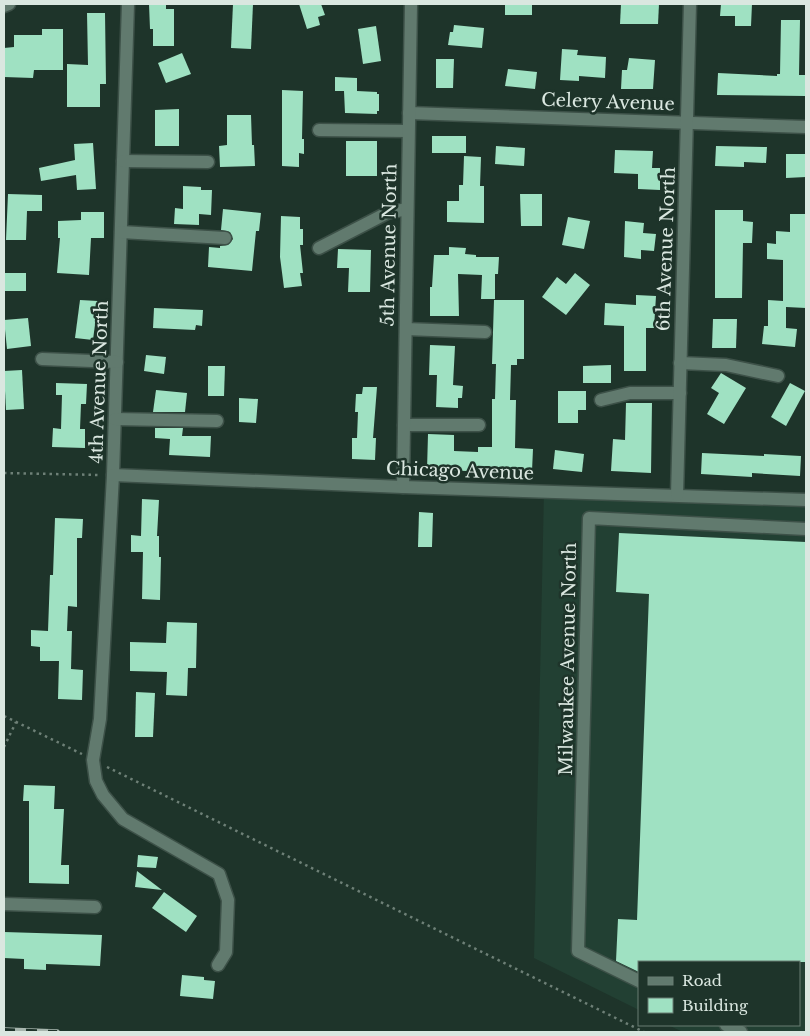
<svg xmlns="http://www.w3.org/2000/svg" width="810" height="1036" viewBox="0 0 810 1036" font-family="'Libre Baskerville',serif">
<rect width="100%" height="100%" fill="#1e342a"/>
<!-- built -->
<polygon fill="#224033" points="544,491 806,501 806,1032 683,1032 668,1025 799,1025 799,962 639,962 639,1010 534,958"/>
<!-- building -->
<g fill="#9fe1c2">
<polygon points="149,4 166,4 166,9 174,9 174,46 153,46 153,29 150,29"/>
<polygon points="233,4 253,4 251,49 231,48"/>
<polygon points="299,4 321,4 325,15 318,17 320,25 307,29"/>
<rect x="505" y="4" width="27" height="11"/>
<polygon points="621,4 659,4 658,24 620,24"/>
<polygon points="721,4 752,4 751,26 735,26 735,16 720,16"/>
<polygon points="87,13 105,13 106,84 100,84 100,107 67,107 67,64 88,65"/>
<polygon points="781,20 800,20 799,75 806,75 806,96 717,95 718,73 777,76 777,74 780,74"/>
<polygon points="454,25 484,28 482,48 448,45 450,32 453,32"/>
<polygon points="376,26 381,61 363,64 358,29"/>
<polygon points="42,29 63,29 63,70 34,70 33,78 4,77 4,48 14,47 14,35 42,35"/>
<polygon points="562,49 578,50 577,55 606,57 605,78 579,76 579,81 560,80"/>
<polygon points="182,53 191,74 166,83 158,63"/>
<polygon points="629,58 655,60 653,89 621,89 622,70 627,70"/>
<polygon points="436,59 454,59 453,88 436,88"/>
<polygon points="508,69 537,72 535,89 505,86"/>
<polygon points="335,77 357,78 357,91 377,92 377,94 379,94 379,111 377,111 377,114 345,113 344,91 335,91"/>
<polygon points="282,90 303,91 302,139 304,139 304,154 299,153 299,167 282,166"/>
<polygon points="179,109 179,146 155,146 155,110"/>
<polygon points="227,115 251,115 252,145 254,145 255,166 220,167 219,146 227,145"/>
<rect x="432" y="136" width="34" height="17"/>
<rect x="346" y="141" width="31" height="35"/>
<polygon points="93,143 96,189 77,190 76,175 41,181 39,168 75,160 74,144"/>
<polygon points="496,146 525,148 524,166 495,164"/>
<polygon points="716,146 767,147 766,163 744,162 744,167 715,166"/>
<polygon points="615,150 653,151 652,168 660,168 660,190 638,189 638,174 614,173"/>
<polygon points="786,154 806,154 806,177 786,178"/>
<polygon points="464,156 481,157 480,186 484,186 484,223 447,222 447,201 459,201 459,185 463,185"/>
<polygon points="183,186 201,187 201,190 212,190 211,215 199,214 199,225 174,224 175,208 183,209"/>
<polygon points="8,194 42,195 42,211 27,211 26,240 6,240"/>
<polygon points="520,194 542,194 542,226 521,226"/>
<polygon points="223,209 261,213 259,231 256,231 252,271 208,267 209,247 220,248 220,246 228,245 233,239 230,232 221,230"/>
<polygon points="715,210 743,210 743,221 753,222 752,243 743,243 742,298 715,298"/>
<polygon points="81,212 104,212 104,238 91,238 89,275 57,273 60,238 58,238 58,221 81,220"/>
<polygon points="790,214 806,214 806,308 786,307 786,328 797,329 795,347 762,344 764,326 768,326 768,300 783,301 783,260 767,259 767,243 776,244 776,231 790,232"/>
<polygon points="281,216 300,217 300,229 303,229 303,245 300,245 303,273 300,273 302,286 284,288 280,257"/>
<polygon points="568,217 590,221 584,249 562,245"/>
<polygon points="625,221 644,223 643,233 656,234 654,251 641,250 641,259 624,257"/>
<polygon points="449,247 466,248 465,254 476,255 476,257 499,257 498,274 495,274 495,299 481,299 482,275 458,274 459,316 430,316 430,287 432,287 434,255 449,255"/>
<polygon points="338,249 371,250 370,292 348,292 349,268 337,268"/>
<rect x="4" y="273" width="22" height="18"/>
<polygon points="575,273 590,285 566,315 542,297 557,277 566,284"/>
<polygon points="636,295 656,296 654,328 646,328 646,371 624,371 624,326 604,325 605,303 636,305"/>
<polygon points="80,300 98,301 93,340 75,338"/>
<polygon points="494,300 524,300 524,359 517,359 517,365 511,365 510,400 516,400 515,448 533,449 532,471 468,468 468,471 427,470 428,434 454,435 454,451 478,452 478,447 492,447 492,399 495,399 496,364 492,364"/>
<polygon points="154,308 203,310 202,326 196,325 195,330 153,328"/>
<polygon points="28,318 31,346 7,349 4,320"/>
<polygon points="713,319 737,319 736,348 712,348"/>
<polygon points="430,345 455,346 453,385 463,386 462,398 458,398 458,408 436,407 437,375 429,375"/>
<polygon points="146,355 166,357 164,374 144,371"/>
<polygon points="611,365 611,383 583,383 583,366"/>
<polygon points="208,366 225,366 224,396 208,396"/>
<polygon points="22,370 24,409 6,410 4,371"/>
<polygon points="721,373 746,388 724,424 707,414 719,393 711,388"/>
<polygon points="56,383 87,384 86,404 81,404 80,429 85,429 85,448 52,447 53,428 61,429 62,395 56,395"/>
<polygon points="790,383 805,391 786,426 771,417"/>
<polygon points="363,387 377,387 373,438 376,438 375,460 352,459 352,438 357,438 358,412 355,412 356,394 362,394"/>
<polygon points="156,390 187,393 185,412 153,412"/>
<polygon points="558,391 586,391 586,410 578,410 578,423 558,423"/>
<polygon points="239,398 258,399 256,423 239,422"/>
<polygon points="626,403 652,403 651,473 611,471 613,439 625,440"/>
<polygon points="155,428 183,428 182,436 211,436 210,457 169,455 170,439 155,438"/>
<polygon points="555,450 584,454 582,472 553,469"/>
<polygon points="702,453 764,456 764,454 801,456 800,476 752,473 752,477 701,474"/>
<polygon points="142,499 159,500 157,536 159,536 159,557 161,557 160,600 142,599 143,552 131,552 131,535 141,536"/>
<polygon points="419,512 433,513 432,547 418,547"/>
<polygon points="55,518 83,519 82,538 77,538 77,607 68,606 67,631 72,631 71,669 83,670 82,700 58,699 59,661 40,661 40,647 31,646 31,630 48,631 50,575 53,575"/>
<polygon points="619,533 806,542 806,962 639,962 639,972 616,961 618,919 637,920 649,594 616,592"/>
<polygon points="167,622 197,623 196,668 188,668 187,696 166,695 167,672 130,671 130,642 166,643"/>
<polygon points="136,692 155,693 153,737 135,737"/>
<polygon points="24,785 55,786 54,809 64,809 61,865 69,865 69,884 29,883 29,801 23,801"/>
<polygon points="138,855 158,857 156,868 137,867"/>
<polygon points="137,871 162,890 135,887"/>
<polygon points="164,892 197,916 186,932 152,908"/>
<polygon points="4,932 102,935 100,966 46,964 46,970 24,969 24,959 4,958"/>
<polygon points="182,975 204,977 204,980 215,981 213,999 180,996"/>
</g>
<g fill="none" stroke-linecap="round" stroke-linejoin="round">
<defs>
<g id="minor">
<polyline points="128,4 113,475 100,719 93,760 96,781 103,795 123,819 219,874 228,900 226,952 218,965"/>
<polyline points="4,6 9,4"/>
<polyline points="409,113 806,127"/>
<polyline points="319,130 408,131"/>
<polyline points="123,161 208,162"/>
<polyline points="121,232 225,238"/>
<polyline points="319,248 387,213 407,209"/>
<polyline points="406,329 485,332"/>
<polyline points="42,359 117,362"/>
<polyline points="680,363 726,365 778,376"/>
<polyline points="601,400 630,393 680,393"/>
<polyline points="115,419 217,421"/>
<polyline points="404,425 479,425"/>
<polyline points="113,475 403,487 806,500"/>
<polyline points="403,487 411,4"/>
<polyline points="677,495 690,4"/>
<polyline points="4,904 95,907"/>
<polyline points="639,981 578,951 589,518 806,529"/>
<polyline points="726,1025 741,1032"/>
</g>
</defs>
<!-- minor casing -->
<use href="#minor" stroke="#3d5148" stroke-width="15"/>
<!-- path -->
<g stroke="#6e8077" stroke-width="2.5" stroke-dasharray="2.5 4" stroke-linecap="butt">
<polyline points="4,473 100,475"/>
<polyline points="4,716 82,754"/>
<polyline points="4,747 16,722"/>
<polyline points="107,767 644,1032"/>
</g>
<!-- minor -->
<use href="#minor" stroke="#617a6e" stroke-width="12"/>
<defs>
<polyline id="rail" points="4,1030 57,1032"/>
</defs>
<!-- rail casing -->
<use href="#rail" stroke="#a7b6ae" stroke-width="5.5"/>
<!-- rail -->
<use href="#rail" stroke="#1e342a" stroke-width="4" stroke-dasharray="11" stroke-linecap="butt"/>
</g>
<g text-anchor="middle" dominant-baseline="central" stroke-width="5" stroke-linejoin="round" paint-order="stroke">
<!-- street labels -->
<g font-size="18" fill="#dae7e0" stroke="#1e342a">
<text transform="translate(608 102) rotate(2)">Celery Avenue</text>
<text transform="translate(389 245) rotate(-89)">5th Avenue North</text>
<text transform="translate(666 249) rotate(-88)">6th Avenue North</text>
<text transform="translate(99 382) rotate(-88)">4th Avenue North</text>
<text transform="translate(460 471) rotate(2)">Chicago Avenue</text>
<text transform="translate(568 659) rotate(-89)">Milwaukee Avenue North</text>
</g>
</g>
<!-- border -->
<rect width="810" height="1036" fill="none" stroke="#dae7e0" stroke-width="10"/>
<!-- legend -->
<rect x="638" y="961" width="162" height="65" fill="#1e342a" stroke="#697c73"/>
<rect x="648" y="977" width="25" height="8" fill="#617a6e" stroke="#697c73"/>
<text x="682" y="986" font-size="15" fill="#dae7e0">Road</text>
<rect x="648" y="998" width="25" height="15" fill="#9fe1c2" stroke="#697c73"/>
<text x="682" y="1011" font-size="15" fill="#dae7e0">Building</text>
</svg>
